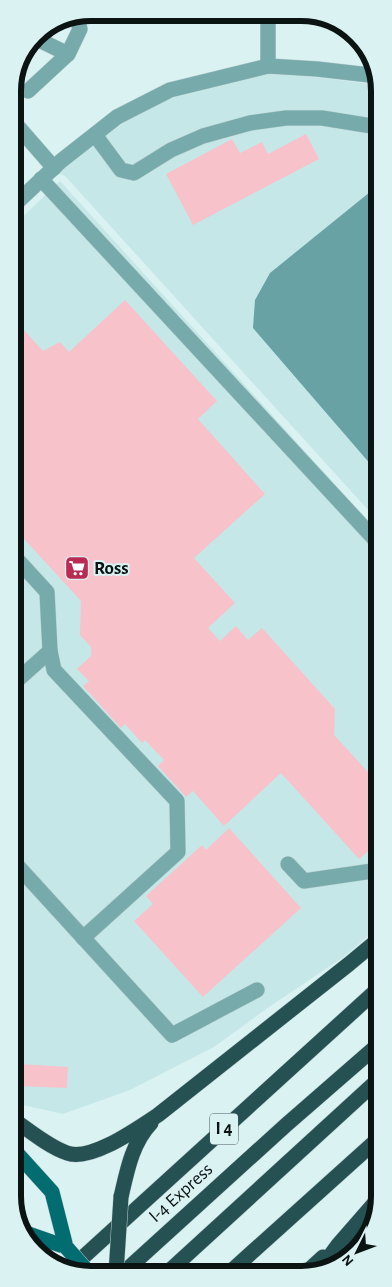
<svg xmlns="http://www.w3.org/2000/svg" width="392" height="1287" viewBox="0 0 392 1287" font-family="'Alegreya Sans',sans-serif">
<rect width="100%" height="100%" fill="#dbf2f3"/>
<!-- built -->
<g fill="#c6e7e8">
<polygon points="268,74 315,77 378,85 378,188 370,192 253,328 378,473 379,522 65,176 60,174 56,176 13,217 66,167 121,124 172,98"/>
<polygon points="60,181 379,533 379,927 342,958 269,1007 214,1047 130,1090 63,1114 14,1103 13,226"/>
</g>
<!-- water -->
<polygon fill="#68a2a4" points="378,188 378,473 253,328 255,300 270,273 370,192"/>
<!-- building -->
<g fill="#f7c2c9">
<polygon points="306,134 319,159 193,225 166,174 232,139 240,153 262,142 268,154"/>
<polygon points="125,300 217,401 198,419 265,494 194,558 235,603 208,628 220,641 236,626 248,640 262,628 335,709 334,735 379,784 379,842 359,859 281,773 224,826 193,791 186,797 158,766 164,760 145,740 142,743 125,724 121,728 83,686 89,681 77,669 91,656 91,647 80,635 81,601 13,527 13,318 43,351 60,342 69,352"/>
<polygon points="229,828 301,908 203,997 134,921 153,904 146,896 202,845 206,850"/>
<polygon points="19,1064 68,1067 67,1088 18,1086"/>
</g>
<g fill="none" stroke-linecap="round" stroke-linejoin="round">
<defs>
<g id="minor">
<polyline points="268,14 268,66"/>
<polyline points="68,54 80,29 77,18"/>
<polyline points="28,91 68,54 35,38"/>
<polyline points="13,121 54,168"/>
<polyline points="95,135 121,170 134,173 171,150 203,136 250,123 286,118 322,118 378,127"/>
<polyline points="41,179 379,544"/>
<polyline points="13,206 61,161 117,117 170,90 268,66 317,69 378,76"/>
<polyline points="13,555 47,592 50,651 54,670 177,801 178,852 83,938"/>
<polyline points="13,684 50,651"/>
<polyline points="14,862 172,1035 257,990"/>
<polyline points="288,864 304,881 379,870"/>
</g>
<g id="major">
<polyline points="14,1150 52,1192 66,1247"/>
<polyline points="26,1233 66,1247"/>
</g>
<g id="highway">
<path d="M14,1120c16,11 35,27 53,33 24,9 71,-25 91,-38l191,-151 30,-25"/>
<path d="M121,1197c6,-26 11,-54 30,-74"/>
<polyline points="69,1270 379,988"/>
<polyline points="319,1271 338,1245 379,1198"/>
<polyline points="123,1273 286,1125 379,1044"/>
<polyline points="167,1273 379,1079"/>
<polyline points="229,1273 379,1138"/>
<polyline points="303,1273 311,1268 323,1257"/>
</g>
</defs>
<!-- minor casing -->
<use href="#minor" stroke="#bacecf" stroke-width="16"/>
<!-- major casing -->
<use href="#major" stroke="#bacecf" stroke-width="16"/>
<!-- highway casing -->
<use href="#highway" stroke="#bacecf" stroke-width="16"/>
<!-- minor -->
<use href="#minor" stroke="#76aaab" stroke-width="15"/>
<!-- major -->
<use href="#major" stroke="#026d70" stroke-width="15"/>
<!-- highway -->
<use href="#highway" stroke="#265153" stroke-width="15"/>
<defs>
<polyline id="major-bridge" points="66,1247 89,1273"/>
<polyline id="highway-bridge" points="116,1273 121,1197"/>
</defs>
<!-- major-bridge casing -->
<use href="#major-bridge" stroke="#bacecf" stroke-width="16" stroke-linecap="butt"/>
<!-- highway-bridge casing -->
<use href="#highway-bridge" stroke="#bacecf" stroke-width="16" stroke-linecap="butt"/>
<!-- major-bridge -->
<use href="#major-bridge" stroke="#026d70" stroke-width="15"/>
<!-- highway-bridge -->
<use href="#highway-bridge" stroke="#265153" stroke-width="15"/>
</g>
<!-- icons -->
<defs>
<symbol id="supermarket-square" viewBox="-11 -11 22 22"><rect x="-9" y="-9" width="18" height="18" rx="4" fill="#ba2a52" stroke="#dbf2f3"/><path d="M-6-5.5h2.5l.6 2H6L4.5 2H-2.5L-4.4-4H-6ZM-1.5 3.2a1.3 1.3 0 1 0 .1 0ZM3 3.2a1.3 1.3 0 1 0 .1 0Z" fill="#fff"/></symbol>
</defs>
<g fill-rule="evenodd">
<use href="#supermarket-square" x="63" y="554" width="28" height="28"/>
</g>
<g text-anchor="middle" dominant-baseline="central" stroke-width="4" stroke-linejoin="round" paint-order="stroke">
<!-- shield labels -->
<rect fill="#dbf2f3" stroke="#495656" stroke-width="1" x="210" y="1113.5" width="28" height="31" rx="4"/>
<g font-size="18" font-weight="bold" fill="#0b1313">
<text x="224" y="1129">I 4</text>
</g>
<!-- poi labels -->
<g font-size="19" font-weight="bold" fill="#0b1313" stroke="#dbf2f3" text-anchor="start">
<text x="94" y="568">Ross</text>
</g>
<!-- street labels -->
<g font-size="19" fill="#0b1313" stroke="#dbf2f3">
<text transform="translate(181 1193) rotate(-42)">I-4 Express</text>
</g>
</g>
<!-- crop -->
<path d="M0 0H392V1287H0ZM91 21H301A70 70 0 0 1 371 91V1196A70 70 0 0 1 301 1266H91A70 70 0 0 1 21 1196V91A70 70 0 0 1 91 21Z" fill="#dbf2f3" fill-rule="evenodd"/>
<path fill="none" stroke="#0b1313" stroke-width="6" d="M91 21H301A70 70 0 0 1 371 91V1196A70 70 0 0 1 301 1266H91A70 70 0 0 1 21 1196V91A70 70 0 0 1 91 21Z"/>
<!-- north arrow -->
<g transform="translate(357 1252) rotate(228)" stroke="#dbf2f3" stroke-width="4" paint-order="stroke">
<path d="M0-4L9 19L0 12L-9 19Z" fill="#0b1313"/>
<text y="-8" font-size="14" font-weight="bold" text-anchor="middle" fill="#0b1313">N</text>
</g>
</svg>
